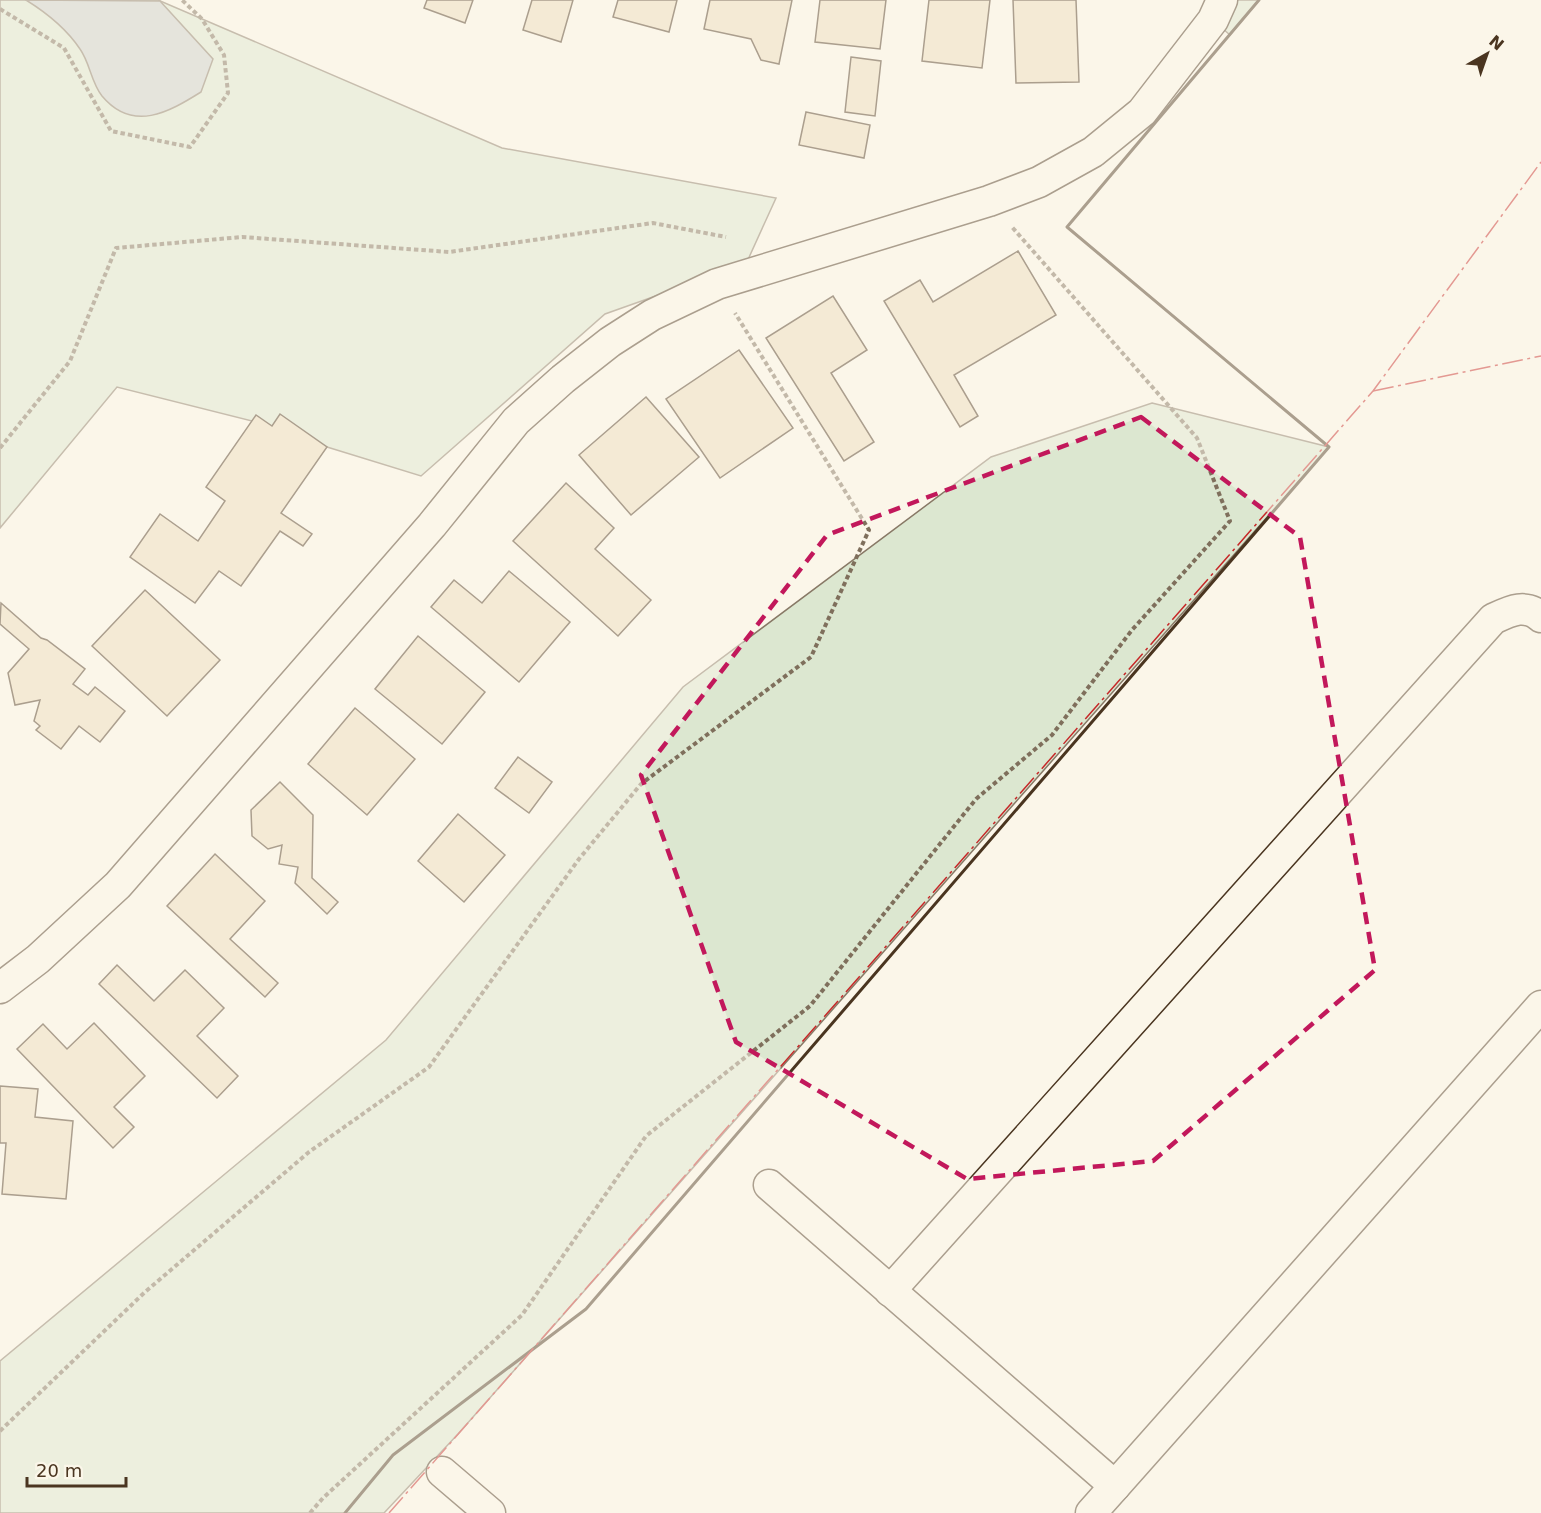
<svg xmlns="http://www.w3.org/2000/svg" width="1541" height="1513" viewBox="0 0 1541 1513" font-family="'DejaVu Sans',sans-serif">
<rect width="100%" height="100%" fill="#fbf6e9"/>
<!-- green -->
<g fill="#dce7d0" stroke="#887966" stroke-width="1.5">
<polygon points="0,0 158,0 502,148 776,198 746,264 605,314 421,476 327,447 272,426 117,387 0,528"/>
<polygon points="1222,0 1259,0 1230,35 1213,20"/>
<polygon points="1152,403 1329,447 458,1434 384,1513 0,1513 0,1361 386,1040 683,687 991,457"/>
</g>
<!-- water -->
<path fill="#c9cecd" stroke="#887966" stroke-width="1.5" d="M26,0l134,1 53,58 -12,33c-32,20 -68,41 -99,4 -11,-14 -12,-33 -22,-47 -14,-21 -33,-36 -54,-49z"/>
<!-- building -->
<g fill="#ecdcbc" stroke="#4a3520" stroke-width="1.5">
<polygon points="427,0 473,0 465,23 424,8"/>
<polygon points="532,0 573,0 561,42 523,30"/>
<polygon points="618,0 677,0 669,32 613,17"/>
<polygon points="710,0 792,0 779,64 761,60 751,39 704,29"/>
<polygon points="820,0 886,0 880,49 815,42"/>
<polygon points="929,0 990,0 982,68 922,61"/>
<polygon points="1013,0 1076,0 1079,82 1016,83"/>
<polygon points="851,57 881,61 875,116 845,112"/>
<polygon points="806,112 870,125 864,158 799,145"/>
<polygon points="1018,251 1056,315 954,375 978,416 960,427 884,301 920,280 933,302"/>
<polygon points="833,296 867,350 831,373 874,442 844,461 766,338"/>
<polygon points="739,350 793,428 720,478 666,399"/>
<polygon points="646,397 699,457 631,515 579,455"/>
<polygon points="280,414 327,447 281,513 312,534 303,546 280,531 241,586 219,571 195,603 130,557 160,514 198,541 225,501 206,487 256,415 272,426"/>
<polygon points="566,483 614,528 595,549 651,600 618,636 513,541"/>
<polygon points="509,571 570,622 519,682 431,607 454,580 482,603"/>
<polygon points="145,590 220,660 167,716 92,646"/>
<polygon points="1,603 41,638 47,640 85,669 73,684 88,695 95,687 125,711 100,742 79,726 61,749 36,730 40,726 34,721 40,700 15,705 8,673 29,649 0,624"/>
<polygon points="418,636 485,692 442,744 375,689"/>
<polygon points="355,708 415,759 367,815 308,764"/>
<polygon points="518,757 552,782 529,813 495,788"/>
<polygon points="280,782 313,815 312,878 338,902 327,914 295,883 298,867 279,864 282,845 268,849 252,836 251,810"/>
<polygon points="458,814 505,855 464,902 418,861"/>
<polygon points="215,854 265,901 230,939 278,983 265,997 167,906"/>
<polygon points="117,965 154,1001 185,970 224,1008 197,1036 238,1076 217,1098 99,984"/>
<polygon points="94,1023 145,1076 114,1107 134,1127 113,1148 17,1049 43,1024 67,1049"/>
<polygon points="0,1086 38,1089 35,1117 73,1121 66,1199 2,1194 6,1143 0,1143"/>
</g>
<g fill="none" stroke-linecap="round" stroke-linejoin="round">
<defs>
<g id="street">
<polyline points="0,988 38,959 118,885 432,525 516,421 563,379 610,342 652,315 717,284 989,201 1039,182 1093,152 1142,112 1213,20 1222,0"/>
<polyline points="769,1185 1115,1486 1541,1006"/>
<path d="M890,1291l603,-672c17,-8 32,-16 48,-2"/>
<polyline points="442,1472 490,1513"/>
<polyline points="1091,1513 1115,1486"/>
</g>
</defs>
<!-- street casing -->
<use href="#street" stroke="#4a3520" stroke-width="33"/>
<!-- path -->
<g stroke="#7f6f5c" stroke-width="4" stroke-dasharray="4.5 3" stroke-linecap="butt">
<polyline points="0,9 64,48 111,131 190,147 228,93 224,55 202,19 182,0"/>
<polyline points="0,448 70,361 116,248 242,237 449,252 653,223 726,237"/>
<polyline points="0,1431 145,1292 309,1152 429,1067 579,859 641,784 811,657 869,530 735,313"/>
<polyline points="310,1513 323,1498 522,1315 646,1136 810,1006 976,799 1052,735 1132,630 1230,521 1197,438 1012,227"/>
</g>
<!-- street -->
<use href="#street" stroke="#fbf6e9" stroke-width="30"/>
<!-- wall -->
<polyline stroke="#4a3520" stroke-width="3" points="345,1513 393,1455 586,1309 1329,447 1067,227 1259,0"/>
<!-- power -->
<g stroke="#c62828" stroke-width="1.5" stroke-dasharray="21 4.5 3 4.5" stroke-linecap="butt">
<polyline points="1373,391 1541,356"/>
<polyline points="389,1513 1373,391 1541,162"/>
</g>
</g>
<!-- marked area -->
<path d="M0 0H1541V1513H0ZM1141,417l159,120 75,433 -222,191 -186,18 -231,-137 -95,-267 186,-240z" fill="#fbf6e9" fill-opacity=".55" fill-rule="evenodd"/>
<path fill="none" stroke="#c2185b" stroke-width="4.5" stroke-dasharray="12 8" stroke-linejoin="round" d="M1141,417l159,120 75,433 -222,191 -186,18 -231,-137 -95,-267 186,-240z"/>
<!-- north arrow -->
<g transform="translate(1487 54) rotate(40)" stroke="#fbf6e9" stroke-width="4.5" paint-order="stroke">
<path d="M0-4.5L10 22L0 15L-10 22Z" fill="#4a3520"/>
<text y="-9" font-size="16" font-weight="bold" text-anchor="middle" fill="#4a3520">N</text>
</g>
<!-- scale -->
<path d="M27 1477v9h99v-9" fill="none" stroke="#4a3520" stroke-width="3"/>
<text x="36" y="1477" font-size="18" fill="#4a3520" stroke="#fbf6e9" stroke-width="4.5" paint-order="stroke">20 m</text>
</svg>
